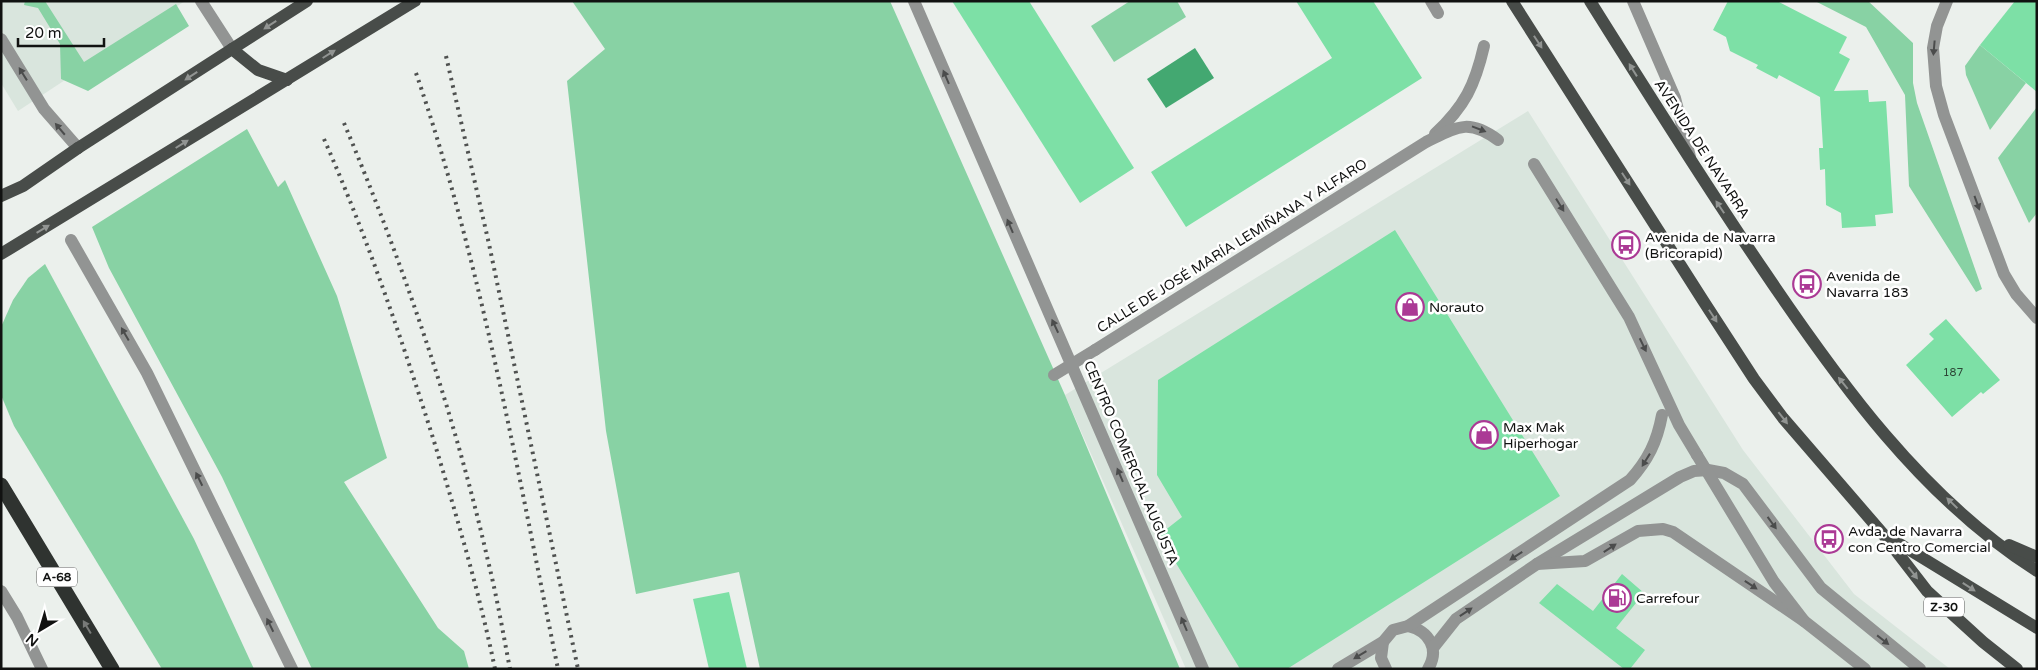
<svg xmlns="http://www.w3.org/2000/svg" width="2038" height="670" viewBox="0 0 2038 670" font-family="'Varela Round',sans-serif">
<rect width="100%" height="100%" fill="#ebf0ec"/>
<!-- built -->
<g fill="#d9e5dd">
<polygon points="1,1 185,1 18,111 1,83"/>
<polygon points="1528,111 1743,450 1854,594 1950,669 1186,669 1065,395"/>
</g>
<!-- green -->
<g fill="#88d2a4">
<polygon points="25,1 45,1 84,62 176,4 189,26 88,91 61,79 60,44 38,8 24,5"/>
<polygon points="572,1 890,1 1065,395 1180,669 760,669 739,572 636,594 606,431 567,81 605,49"/>
<polygon points="1130,1 1177,1 1186,17 1114,62 1091,26"/>
<polygon points="1815,1 1868,1 1913,43 1913,83 1917,103 1982,289 1976,292 1909,186 1905,95 1866,27"/>
<polygon points="1980,45 2026,83 1990,130 1966,75 1965,66"/>
<polygon points="2037,107 2037,213 2029,223 1998,158"/>
<polygon points="247,129 278,187 285,180 337,296 387,458 344,482 438,628 464,651 469,669 312,669 222,477 109,268 92,227"/>
<polygon points="45,264 194,539 254,669 162,669 14,426 1,395 1,327 13,300 28,278"/>
</g>
<!-- water -->
<polygon fill="#43a871" points="1195,48 1214,78 1166,108 1147,79"/>
<!-- building -->
<g fill="#7de0a6">
<polygon points="952,1 1029,1 1134,168 1080,203"/>
<polygon points="1296,1 1373,1 1422,78 1186,227 1151,172 1332,58"/>
<polygon points="1728,1 1777,1 1847,37 1839,53 1850,59 1834,91 1868,90 1869,102 1886,101 1893,213 1875,215 1876,226 1842,228 1841,213 1826,205 1825,169 1820,170 1819,148 1823,148 1820,97 1779,75 1777,79 1756,68 1758,65 1730,51 1726,37 1713,30"/>
<polygon points="2015,1 2037,1 2037,92 1980,45"/>
<polygon points="1395,230 1560,496 1287,669 1240,669 1159,535 1182,517 1157,475 1158,380"/>
<polygon points="1946,319 2000,380 1983,394 1981,392 1952,417 1906,365 1934,339 1929,334"/>
<polygon points="1622,574 1644,593 1616,628 1645,650 1630,669 1624,669 1539,603 1557,584 1593,611"/>
<polygon points="729,592 747,669 709,669 693,599"/>
</g>
<g fill="none" stroke-linecap="round" stroke-linejoin="round">
<!-- service -->
<g stroke="#929493" stroke-width="12">
<polyline points="1431,1 1438,13"/>
<polyline points="1633,1 1675,98 1690,157"/>
<path d="M1435,134c30,-28 40,-49 49,-88"/>
<polyline points="1534,164 1629,317 1679,425 1697,455"/>
<polyline points="71,240 147,373 292,669"/>
<path d="M1095,350l331,-208c31,-15 42,-24 72,-2"/>
<polyline points="1537,564 1680,477 1694,471 1708,470 1724,473 1743,484 1821,588 1920,669"/>
<polyline points="1,591 17,617 42,669"/>
<path d="M1408,626c21,5 32,23 20,43"/>
<polyline points="1383,642 1381,658 1386,669"/>
<polyline points="1433,648 1456,619 1537,564 1585,561 1638,531 1663,529 1673,532 1804,621 1865,669"/>
</g>
<!-- minor -->
<g stroke="#929493" stroke-width="12">
<polyline points="201,1 232,49"/>
<polyline points="914,1 1203,669"/>
<polyline points="1947,1 1937,26 1933,48 1936,86 1944,115 2004,274 2016,294 2037,318"/>
<polyline points="1,39 44,109 78,148"/>
<path d="M1338,669l45,-27 10,-12 15,-4 222,-146c18,-20 27,-38 32,-65"/>
</g>
<!-- primary -->
<g stroke="#484c49" stroke-width="12">
<polyline points="1512,1 1704,302 1754,379 1783,418 1883,534 1927,591 1983,642 2017,669"/>
<path d="M1590,1c57,91 114,182 174,270 75,111 158,227 273,300"/>
<polyline points="78,148 232,49 258,70 287,80"/>
<polyline points="1890,538 2037,628"/>
<polyline points="2009,545 2037,557"/>
</g>
<!-- motorway -->
<polyline stroke="#2f3330" stroke-width="15" points="1,485 112,669"/>
<!-- rail -->
<g stroke="#4f5150" stroke-width="4" stroke-dasharray="2.5 5" stroke-linecap="butt">
<polyline points="446,56 489,244 578,669"/>
<path d="M416,73c66,193 101,396 142,596"/>
<path d="M344,123c59,141 110,289 144,438 9,36 15,72 22,108"/>
<path d="M324,139c43,98 77,198 109,299 23,76 46,153 62,231"/>
</g>
<!-- service-bridge -->
<g stroke="#929493" stroke-width="12">
<polyline points="1054,375 1095,350"/>
<polyline points="1697,455 1774,582 1804,621"/>
</g>
<!-- primary-bridge -->
<g stroke="#484c49" stroke-width="12">
<polyline points="232,49 307,1"/>
<polyline points="1,196 23,186 78,148"/>
<polyline points="1,254 415,1"/>
</g>
</g>
<!-- one-way arrows -->
<defs><path id="oneway-solid" d="M-6-.8H1V-3.2L6.5 0L1 3.2V.8H-6Z" transform="scale(1.25)"/></defs>
<g fill="#919492">
<use href="#oneway-solid" transform="translate(270 25) rotate(147)"/>
<use href="#oneway-solid" transform="translate(1538 42) rotate(57)"/>
<use href="#oneway-solid" transform="translate(329 54) rotate(-32)"/>
<use href="#oneway-solid" transform="translate(1633 70) rotate(-122)"/>
<use href="#oneway-solid" transform="translate(191 76) rotate(147)"/>
<use href="#oneway-solid" transform="translate(182 144) rotate(-32)"/>
<use href="#oneway-solid" transform="translate(1626 179) rotate(57)"/>
<use href="#oneway-solid" transform="translate(1720 207) rotate(-124)"/>
<use href="#oneway-solid" transform="translate(43 229) rotate(-31)"/>
<use href="#oneway-solid" transform="translate(1713 316) rotate(57)"/>
<use href="#oneway-solid" transform="translate(1843 383) rotate(-129)"/>
<use href="#oneway-solid" transform="translate(1783 418) rotate(52)"/>
<use href="#oneway-solid" transform="translate(1952 503) rotate(-136)"/>
<use href="#oneway-solid" transform="translate(1913 573) rotate(52)"/>
<use href="#oneway-solid" transform="translate(1969 587) rotate(33)"/>
</g>
<g fill="#4b4c4c">
<use href="#oneway-solid" transform="translate(1934 48) rotate(95)"/>
<use href="#oneway-solid" transform="translate(23 74) rotate(-122)"/>
<use href="#oneway-solid" transform="translate(946 77) rotate(-113)"/>
<use href="#oneway-solid" transform="translate(60 129) rotate(-130)"/>
<use href="#oneway-solid" transform="translate(1479 129) rotate(21)"/>
<use href="#oneway-solid" transform="translate(1977 203) rotate(70)"/>
<use href="#oneway-solid" transform="translate(1560 205) rotate(58)"/>
<use href="#oneway-solid" transform="translate(1010 226) rotate(-113)"/>
<use href="#oneway-solid" transform="translate(1055 326) rotate(-115)"/>
<use href="#oneway-solid" transform="translate(125 334) rotate(-120)"/>
<use href="#oneway-solid" transform="translate(1643 345) rotate(64)"/>
<use href="#oneway-solid" transform="translate(1646 460) rotate(122)"/>
<use href="#oneway-solid" transform="translate(1120 475) rotate(-113)"/>
<use href="#oneway-solid" transform="translate(199 479) rotate(-116)"/>
<use href="#oneway-solid" transform="translate(1772 523) rotate(54)"/>
<use href="#oneway-solid" transform="translate(1610 548) rotate(-33)"/>
<use href="#oneway-solid" transform="translate(1516 556) rotate(147)"/>
<use href="#oneway-solid" transform="translate(1751 585) rotate(34)"/>
<use href="#oneway-solid" transform="translate(1466 612) rotate(-34)"/>
<use href="#oneway-solid" transform="translate(1184 624) rotate(-113)"/>
<use href="#oneway-solid" transform="translate(270 625) rotate(-116)"/>
<use href="#oneway-solid" transform="translate(1883 640) rotate(38)"/>
<use href="#oneway-solid" transform="translate(1360 655) rotate(149)"/>
</g>
<use fill="#787a78" href="#oneway-solid" transform="translate(87 627) rotate(-121)"/>
<!-- icons -->
<defs>
<symbol id="bus-ring" viewBox="-11 -11 22 22"><circle r="9.5" fill="#fff" stroke="#ab3a95" stroke-width="1.5"/><path d="M-5-6H5V4H4V6H2V4H-2V6H-4V4H-5ZM-3.5-4V0h7V-4ZM-3.5 1.2v1.5H-2V1.2ZM2 1.2v1.5H3.5V1.2Z" fill="#ab3a95"/></symbol>
<symbol id="shop-ring" viewBox="-11 -11 22 22"><circle r="9.5" fill="#fff" stroke="#ab3a95" stroke-width="1.5"/><path d="M-5-2.5h2.3a2.7 3.5 0 0 1 5.4 0H5L5.5 6h-11ZM-1.5-2.5h3a1.5 2.3 0 0 0-3 0Z" fill="#ab3a95"/></symbol>
<symbol id="fuel-ring" viewBox="-11 -11 22 22"><circle r="9.5" fill="#fff" stroke="#ab3a95" stroke-width="1.5"/><path d="M-5.5-6h7V0h2V4h1.3V-2.5L3-4.5l.8-.8L6-3V5H2.5V1h-1V6h-7ZM-4.2-4.7v3.2H.2V-4.7Z" fill="#ab3a95"/></symbol>
</defs>
<g fill-rule="evenodd">
<use href="#bus-ring" x="1610" y="229" width="32" height="32"/>
<use href="#bus-ring" x="1791" y="268" width="32" height="32"/>
<use href="#shop-ring" x="1394" y="291" width="32" height="32"/>
<use href="#shop-ring" x="1468" y="419" width="32" height="32"/>
<use href="#bus-ring" x="1813" y="523" width="32" height="32"/>
<use href="#fuel-ring" x="1601" y="582" width="32" height="32"/>
</g>
<g text-anchor="middle" dominant-baseline="central" stroke-width="5" stroke-linejoin="round" paint-order="stroke">
<!-- number labels -->
<g font-size="11" fill="#2c4636">
<text x="1953" y="372">187</text>
</g>
<!-- shield labels -->
<g fill="#fff" stroke="#585958" stroke-width="1">
<rect x="37" y="567.5" width="40" height="19" rx="4"/>
<rect x="1924" y="597.5" width="40" height="19" rx="4"/>
</g>
<g font-size="12" font-weight="bold" fill="#111211">
<text x="57" y="577">A-68</text>
<text x="1944" y="607">Z-30</text>
</g>
<!-- street labels -->
<g font-size="14" fill="#111211" stroke="#fff">
<text transform="translate(1702 149) rotate(57)">AVENIDA DE NAVARRA</text>
<text transform="translate(1232 246) rotate(-32)">CALLE DE JOSÉ MARÍA LEMIÑANA Y ALFARO</text>
<text transform="translate(1131 463) rotate(67)">CENTRO COMERCIAL AUGUSTA</text>
</g>
<!-- poi labels -->
<g font-size="14" fill="#111211" stroke="#fff" text-anchor="start">
<text x="1645" y="237">Avenida de Navarra<tspan x="1645" dy="16">(Bricorapid)</tspan></text>
<text x="1826" y="276">Avenida de<tspan x="1826" dy="16">Navarra 183</tspan></text>
<text x="1429" y="307">Norauto</text>
<text x="1503" y="427">Max Mak<tspan x="1503" dy="16">Hiperhogar</tspan></text>
<text x="1848" y="531">Avda. de Navarra<tspan x="1848" dy="16">con Centro Comercial</tspan></text>
<text x="1636" y="598">Carrefour</text>
</g>
</g>
<!-- border -->
<rect width="2038" height="670" fill="none" stroke="#111211" stroke-width="5"/>
<!-- north arrow -->
<g transform="translate(40 630) rotate(218)" stroke="#ffffff" stroke-width="4" paint-order="stroke">
<path d="M0-4L9 19L0 12L-9 19Z" fill="#111211"/>
<text y="-8" font-size="14" font-weight="bold" text-anchor="middle" fill="#111211">N</text>
</g>
<!-- scale -->
<path d="M18 38v8h86v-8" fill="none" stroke="#111211" stroke-width="2.5"/>
<text x="25" y="38" font-size="15" fill="#111211" stroke="#ffffff" stroke-width="4" paint-order="stroke">20 m</text>
</svg>
